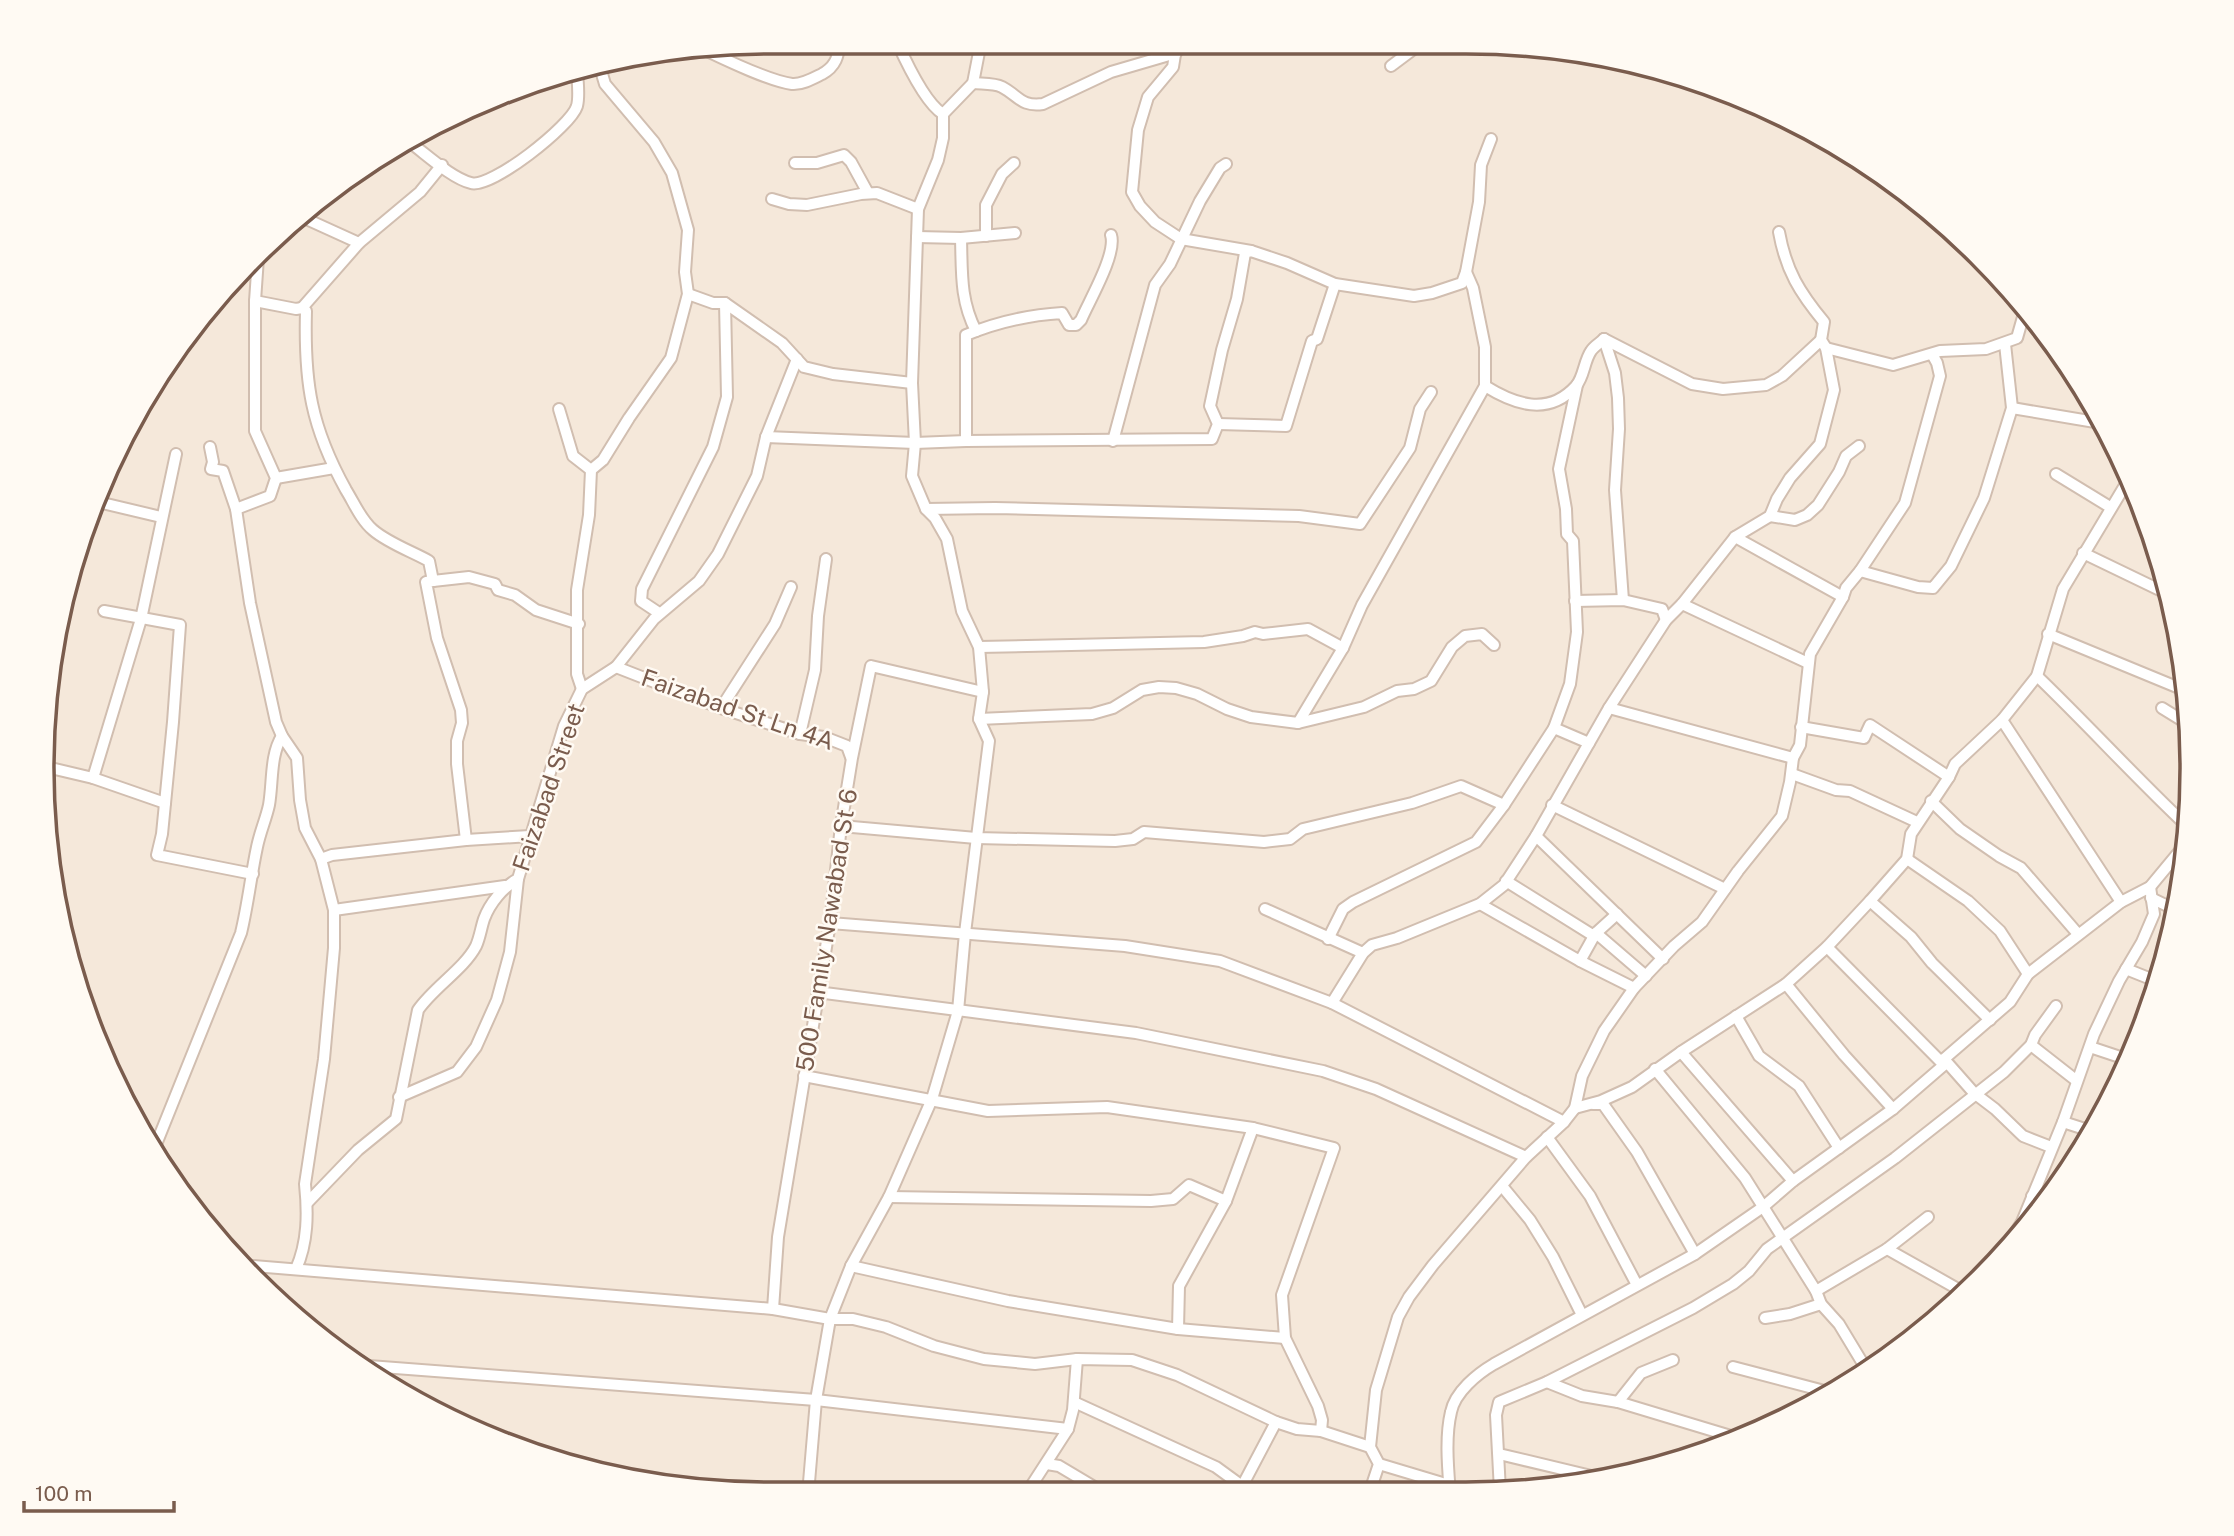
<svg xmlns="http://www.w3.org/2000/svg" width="2234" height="1536" viewBox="0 0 2234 1536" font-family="'Public Sans',sans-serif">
<rect width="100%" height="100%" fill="#fdf6ec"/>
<!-- residential -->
<polygon fill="#f5e8da" points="768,42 1466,42 1607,56 1700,81 1829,139 1980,255 2070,365 2137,491 2178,627 2192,768 2178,910 2137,1046 2069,1172 2032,1217 2029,1217 2024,1226 1979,1282 1870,1371 1787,1419 1607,1480 1466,1494 768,1494 626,1480 490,1439 364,1371 254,1281 165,1172 117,1089 56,909 42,768 48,674 97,490 139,405 222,290 365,164 490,97 580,67"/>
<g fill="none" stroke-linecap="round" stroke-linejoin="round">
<defs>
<g id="street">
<polyline points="1177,42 1173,67 1148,97 1138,130 1132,192 1140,206 1155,222 1181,239 1251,251 1287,263 1335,284 1414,296 1432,293 1462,283 1466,272 1479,202 1481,165 1491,139"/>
<path d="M705,50c21,10 64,31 87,34 10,1 22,-6 30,-10 13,-7 18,-19 16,-32"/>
<polyline points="1391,66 1423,42"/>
<path d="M973,83c9,1 21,0 29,4 17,9 19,20 41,17l68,-32 65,-19"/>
<polyline points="943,114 973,83 981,42"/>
<path d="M408,141c17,12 43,37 63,42 20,6 100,-57 106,-77 3,-11 0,-27 0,-38"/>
<polyline points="795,163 817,163 844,155 851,162 868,193"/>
<polyline points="772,199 789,204 807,205 861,194 877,193 918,209"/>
<polyline points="304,218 359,243"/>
<polyline points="986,236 986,205 1002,174 1014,163"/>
<polyline points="917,237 961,238 1015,233"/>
<path d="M961,238c1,34 -1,62 15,93"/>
<polyline points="688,294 713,303 725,303 782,343 804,367 833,374 912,383"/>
<path d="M255,301l41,8 6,-1 4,3c-2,72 5,116 40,179 8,13 15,30 27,40 15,13 38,21 56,31l4,20 -7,1 11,56 24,72 1,13 -5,18v23l9,76"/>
<polyline points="302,308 359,243 420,192 442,165"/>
<polyline points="1604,339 1615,373 1618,398 1619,429 1615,490 1623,600"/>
<polyline points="1604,339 1692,384 1723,389 1766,385 1782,376 1821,340"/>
<polyline points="1826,348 1893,365 1940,351 1986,349 2017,338 2025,310"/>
<path d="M1485,386c29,18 63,31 91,0 8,-9 8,-25 15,-35 3,-5 9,-8 13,-12"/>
<polyline points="2012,408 2101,423"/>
<polyline points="559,409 573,456 591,470"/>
<polyline points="1218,424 1286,426 1312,341 1317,339 1335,284"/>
<polyline points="766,437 915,443 966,441 1212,439 1218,424 1210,406 1222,350 1237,299 1245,253 1251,251"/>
<path d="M966,441v-106c31,-13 63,-20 96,-22l7,12h7l5,-5c8,-19 36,-66 30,-85"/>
<polyline points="1113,441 1155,285 1170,264 1200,201 1220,168 1226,164"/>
<path d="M210,447l3,15 -2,7 12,2 13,38 14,94 26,119 6,14 15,22 3,42 5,28 16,31 13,51v38l-10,111 -19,125c3,29 3,58 -9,85"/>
<polyline points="2056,474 2110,507"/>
<polyline points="276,478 334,468"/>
<polyline points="94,501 161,517"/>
<polyline points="236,509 270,496 276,478 255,431 255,301 258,258"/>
<polyline points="926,509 995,508 1299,516 1360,524 1410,448 1420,409 1431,392"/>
<polyline points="1770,516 1795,520 1807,515 1818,505 1839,472 1846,456 1859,446"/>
<polyline points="1735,537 1843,597"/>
<polyline points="2083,553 2168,594"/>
<polyline points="1860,571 1918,587 1933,588 1951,566 1984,498 2012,408 2005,344"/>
<polyline points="433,581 469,577 495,584 498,590 515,595 536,610 579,624"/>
<polyline points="1575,601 1623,600 1662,609 1666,620"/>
<polyline points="1682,604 1808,663"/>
<polyline points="104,611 180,625 173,722 162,834 157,855 253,874"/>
<polyline points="659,613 641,601 642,589 713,447 727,397 725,303"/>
<polyline points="2048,634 2184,690"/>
<polyline points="979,647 1204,642 1243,636 1255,632 1263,634 1308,629 1343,648"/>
<polyline points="616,667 721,708 800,734 824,737 847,746 851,757"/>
<path d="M2037,676c51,49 98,101 149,149"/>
<polyline points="582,689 577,674 577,590 589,515 591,470 603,460 629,418 671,358 688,294 685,272 688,230 672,173 654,142 605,84 599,64"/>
<polyline points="721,708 775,624 791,587"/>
<polyline points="1609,708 1793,758"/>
<polyline points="2162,708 2188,724"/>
<polyline points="979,719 1092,714 1113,708 1142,690 1159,687 1176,688 1197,694 1227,709 1251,717 1298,723 1364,707 1397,691 1414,689 1431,681 1452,647 1465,636 1482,634 1494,645"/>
<polyline points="2002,720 2121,902"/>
<polyline points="1298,723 1343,648 1362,605 1485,386 1485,347 1473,288 1466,272"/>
<polyline points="1801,727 1864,738 1870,725 1949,777"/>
<polyline points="1554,728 1589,743"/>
<polyline points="800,734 815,670 818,616 826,559"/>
<polyline points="42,766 93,778 165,803"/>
<polyline points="1792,774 1836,790 1850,791 1917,822"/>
<polyline points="93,778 141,619 176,454"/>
<polyline points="1931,801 1960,829 1999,856 2021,868 2078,934"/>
<polyline points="1552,805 1725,889"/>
<polyline points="841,826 976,838 1115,841 1133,839 1144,832 1264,842 1290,839 1303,829 1412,803 1461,786 1504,805"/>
<polyline points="1536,836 1663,959"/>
<polyline points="321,859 332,855 466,840 530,836"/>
<polyline points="1907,859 1968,901 2000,931 2028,974"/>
<polyline points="1506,881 1594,936 1596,933 1646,976"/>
<polyline points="2151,898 2178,911"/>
<polyline points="1870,901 1911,937 1932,963 1990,1020"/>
<polyline points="1480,904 1580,961 1634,988"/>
<polyline points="1265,909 1363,953"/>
<polyline points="334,910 505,886"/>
<polyline points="830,923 1125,946 1220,961 1332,1003 1564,1122"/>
<polyline points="1596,933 1617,914"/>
<polyline points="1328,939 1343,909 1353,902 1476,842 1504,805 1554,728 1570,684 1577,632 1573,541 1567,534 1566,509 1559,469 1577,385"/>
<polyline points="1827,947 1944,1065"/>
<polyline points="1580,961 1594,936"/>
<polyline points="2126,969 2156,981"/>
<polyline points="1786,984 1844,1055 1893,1109"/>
<polyline points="817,992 1136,1033 1323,1071 1376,1089 1526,1157"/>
<path d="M1332,1003l31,-50 9,-8 25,-7 83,-34 24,-19 32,-49 73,-128 57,-88 16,-16 53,-67 35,-21 7,-17 13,-21 30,-34 14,-54 -8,-42 -5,-8 3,-18c-24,-29 -38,-51 -45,-90"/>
<polyline points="1736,1016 1759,1056 1799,1086 1839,1148"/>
<polyline points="2031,1045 2077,1081"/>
<polyline points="2090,1047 2129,1060"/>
<polyline points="1681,1052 1793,1181"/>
<polyline points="1944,1059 1974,1093 1995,1109 2023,1136 2051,1147"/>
<polyline points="1655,1069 1745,1178 1816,1291 1821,1304 1839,1324 1868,1372"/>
<polyline points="804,1076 988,1111 1107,1107 1253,1128 1334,1148 1282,1295 1285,1338 1318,1406 1322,1420 1321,1431"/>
<polyline points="399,1097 457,1072 476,1047 497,1000 510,952 518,879"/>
<polyline points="1593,1104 1603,1104 1637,1152 1695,1254"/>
<polyline points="1575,1108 1601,1101 1632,1087 1681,1052 1786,984 1827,947 1870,901 1907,859 1911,834 1949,777 1955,764 2002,720 2037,676 2063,589 2130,477"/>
<polyline points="2063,1122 2091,1131"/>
<polyline points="1547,1137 1590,1196 1637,1285"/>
<path d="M153,1152l88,-219c7,-29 10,-58 16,-86 3,-15 9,-28 12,-42 4,-23 1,-50 13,-69"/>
<polyline points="1502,1186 1530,1220 1553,1257 1582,1315"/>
<polyline points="2032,1196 2046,1200"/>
<polyline points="889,1197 1151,1201 1173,1199 1189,1185 1226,1201"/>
<path d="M307,1203l51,-53 38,-31 22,-109c16,-23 46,-41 58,-64 4,-9 5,-18 8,-27 6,-16 19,-32 34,-40l46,-153 18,-37 34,-22 38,-48 45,-38 19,-27 39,-78 9,-39 31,-78"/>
<polyline points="1887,1249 1965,1293"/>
<polyline points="2004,1251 2022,1222 2063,1122 2094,1034 2119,981 2142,942 2154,914 2150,887"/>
<polyline points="241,1265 773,1309 830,1319 853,1319 886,1327 934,1346 984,1359 1035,1364 1077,1359 1132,1360 1177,1375 1276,1422 1297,1429 1321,1431 1370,1447"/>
<polyline points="851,1266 1008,1301 1178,1329 1285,1338"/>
<polyline points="1816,1291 1887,1249 1928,1217"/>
<polyline points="773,1309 778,1237 830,923 841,826 852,758 871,666 983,692"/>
<polyline points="1765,1318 1790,1314 1821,1304"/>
<polyline points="1178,1329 1179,1286 1226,1201 1253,1128"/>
<polyline points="356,1365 816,1400 1068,1429"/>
<polyline points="1733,1367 1832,1393"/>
<polyline points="1547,1382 1582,1396 1618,1402 1734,1437"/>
<polyline points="1074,1402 1216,1467 1253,1494"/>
<polyline points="1618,1402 1641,1373 1673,1360"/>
<polyline points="1499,1454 1608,1480"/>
<polyline points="1047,1464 1059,1466 1106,1494"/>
<polyline points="1379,1464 1449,1485"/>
<polyline points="620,1478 808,1494"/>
<polyline points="1500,1491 1496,1415 1499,1402 1547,1382 1693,1308 1733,1284 1749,1271 1767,1249 1895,1158 2004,1072 2031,1045 2035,1035 2056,1006"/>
<path d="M808,1494l8,-94 14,-81 21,-53 38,-69 43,-98 26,-88 7,-78 24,-192 -10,-22 4,-27 -4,-45 -17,-36 -15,-72 -12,-21 -9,-9 -14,-33 3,-33 -3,-60 6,-174 20,-49 5,-22v-24c-18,-11 -37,-52 -46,-72"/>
<polyline points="1026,1494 1068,1429 1073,1410 1077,1359"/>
<polyline points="1238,1494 1276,1422"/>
<polyline points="1369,1494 1379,1464 1370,1447 1376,1390 1398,1317 1409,1297 1433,1265 1526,1157 1564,1122 1575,1108 1582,1076 1604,1031 1634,988 1674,946 1702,922 1738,871 1782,816 1790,782 1793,758 1800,745 1810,654 1843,597 1846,588 1860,571 1905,503 1940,376 1937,363 1932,354"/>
<path d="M1450,1494c-2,-26 -5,-57 1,-82 4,-20 26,-38 43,-48l201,-110 68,-47 30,-26 100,-72 51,-44v-6l66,-57 18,-28 93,-72 29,-15 34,-41"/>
</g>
</defs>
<!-- street casing -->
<use href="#street" stroke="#d1beb0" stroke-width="14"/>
<!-- street -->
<use href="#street" stroke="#fff" stroke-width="10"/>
</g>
<g text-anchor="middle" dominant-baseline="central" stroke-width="5" stroke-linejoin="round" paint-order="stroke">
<!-- street labels -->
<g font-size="24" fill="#7a5c4d" stroke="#fffaf3">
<text transform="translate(738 709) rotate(19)">Faizabad St Ln 4A</text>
<text transform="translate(548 787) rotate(-71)">Faizabad Street</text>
<text transform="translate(826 930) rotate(-81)">500 Family Nawabad St 6</text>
</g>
</g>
<!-- crop -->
<path d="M0 0H2234V1536H0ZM768 54H1466A714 714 0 0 1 2180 768V768A714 714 0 0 1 1466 1482H768A714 714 0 0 1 54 768V768A714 714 0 0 1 768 54Z" fill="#fffaf3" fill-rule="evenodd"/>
<path fill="none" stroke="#7a5c4d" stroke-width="3.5" d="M768 54H1466A714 714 0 0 1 2180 768V768A714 714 0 0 1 1466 1482H768A714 714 0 0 1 54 768V768A714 714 0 0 1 768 54Z"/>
<!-- scale -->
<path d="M24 1501v10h150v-10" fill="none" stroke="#7a5c4d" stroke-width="3.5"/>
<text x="35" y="1501" font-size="21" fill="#7a5c4d" stroke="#fffaf3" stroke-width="5" paint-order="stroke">100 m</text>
</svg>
